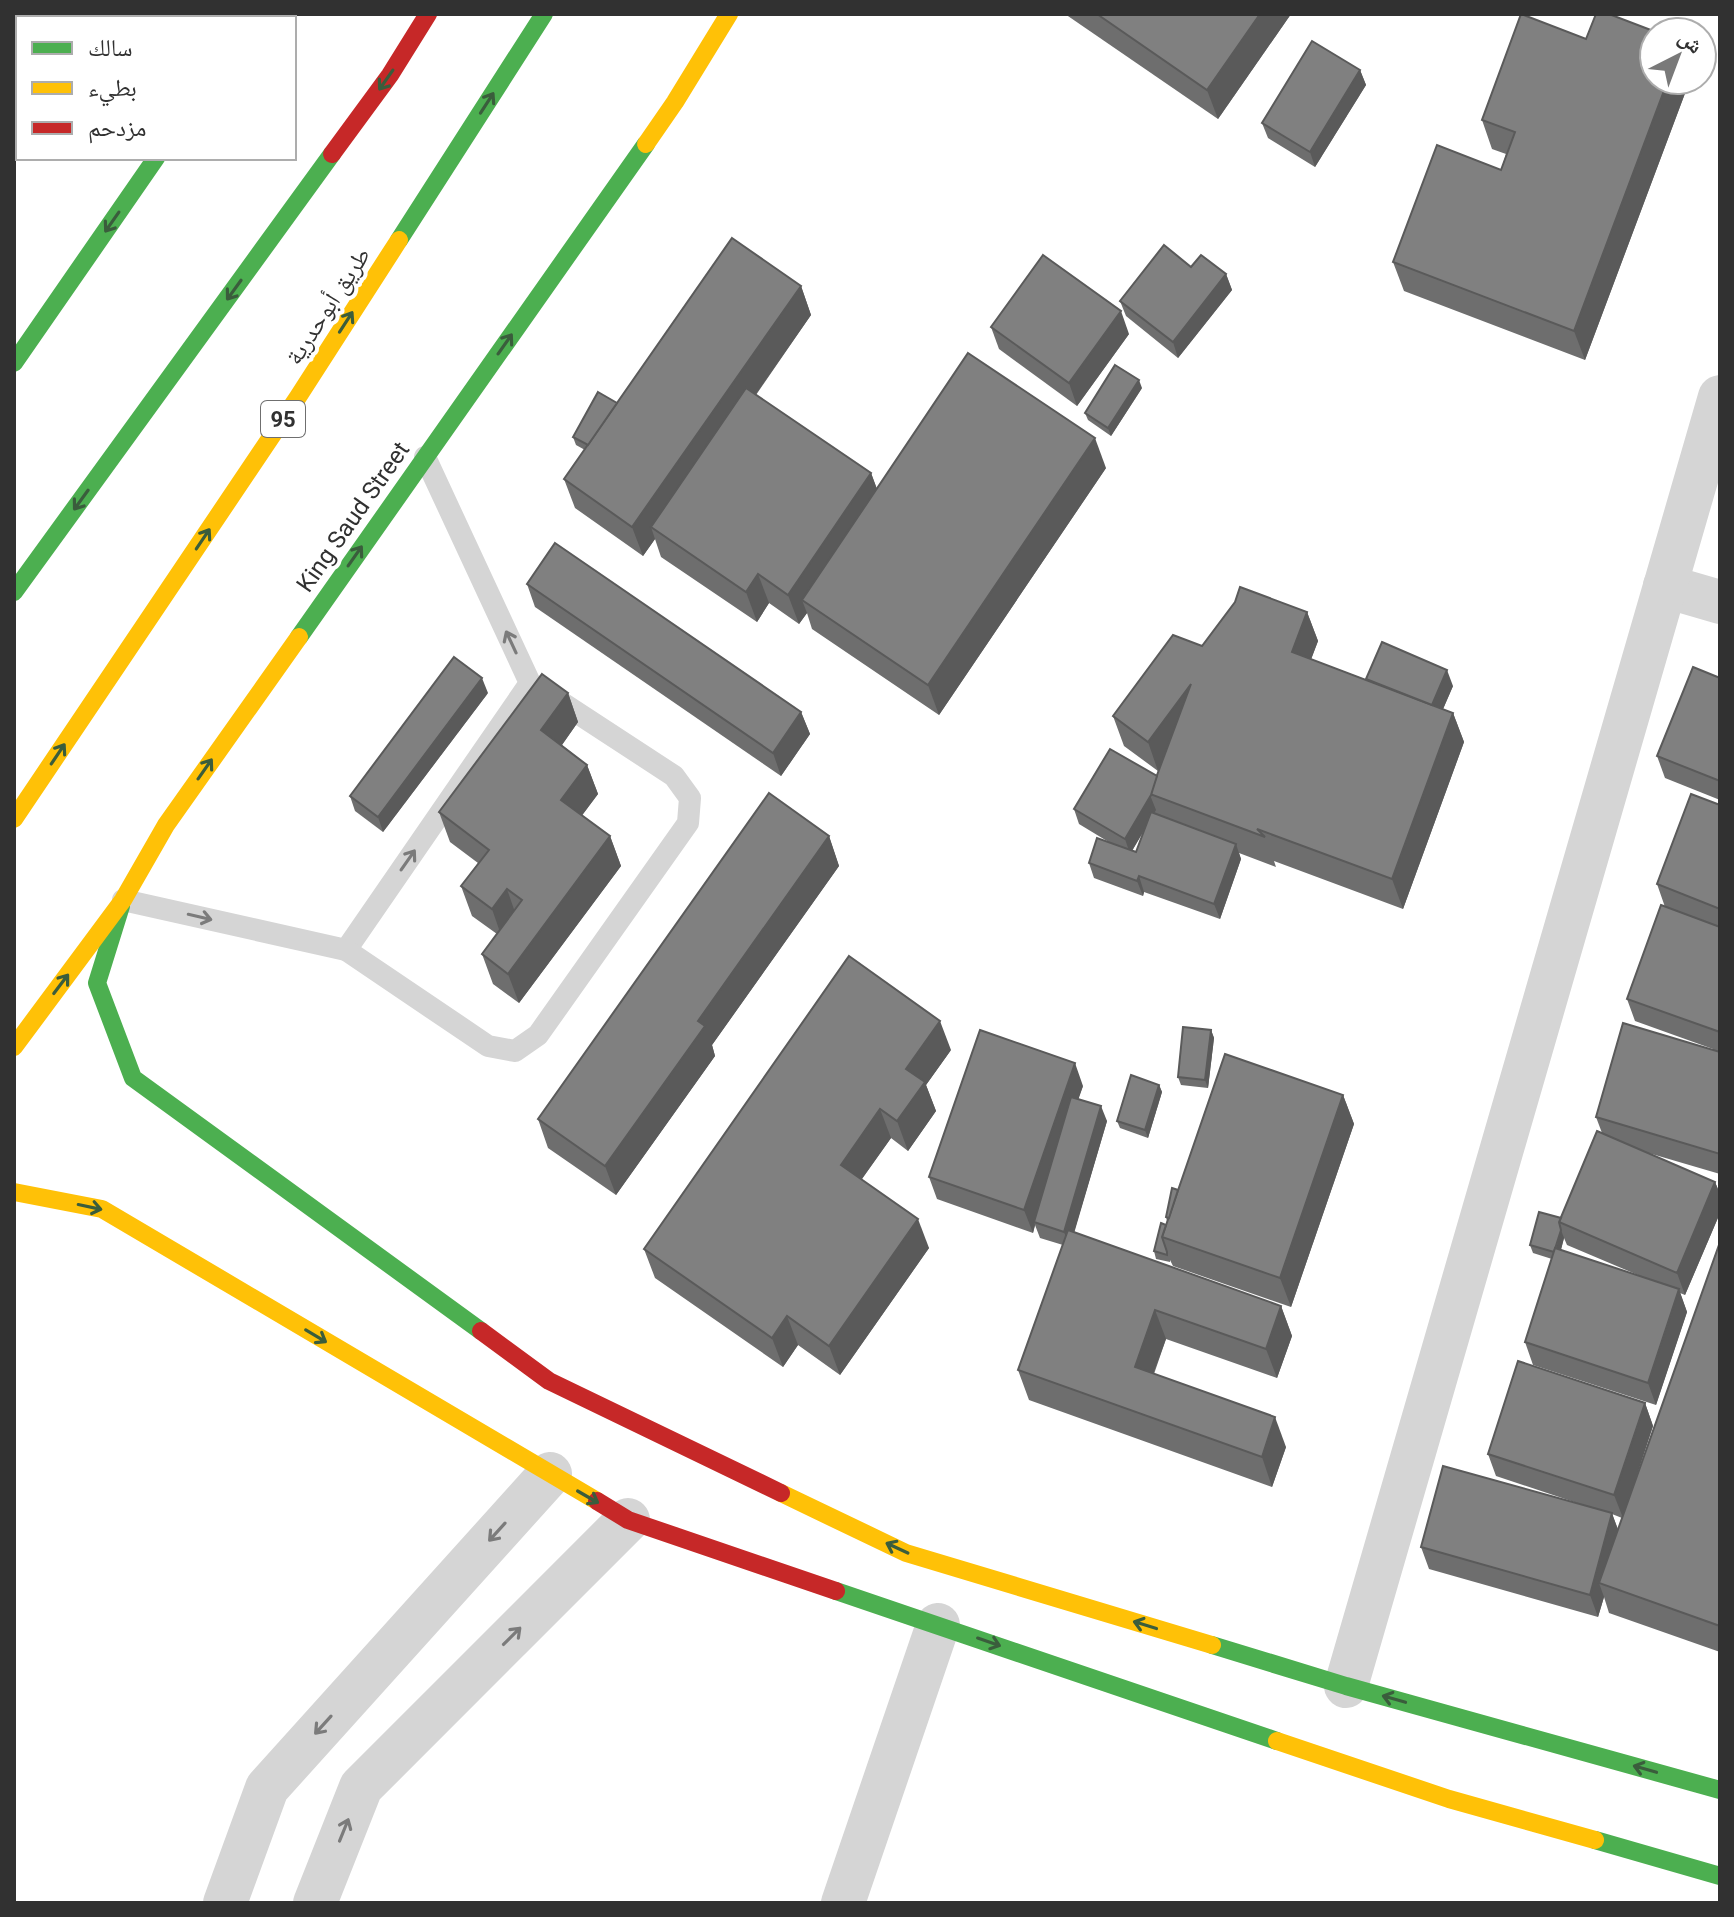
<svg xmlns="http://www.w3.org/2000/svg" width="1734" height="1917" viewBox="0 0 1734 1917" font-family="Roboto,'Noto Naskh Arabic',sans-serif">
<rect width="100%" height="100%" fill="#fff"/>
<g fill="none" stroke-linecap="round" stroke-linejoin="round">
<!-- lane -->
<g stroke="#d5d5d5" stroke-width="22">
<polyline points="123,900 346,950 530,683 425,457"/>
<polyline points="346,950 488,1046 515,1051 538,1035 688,823 690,798 674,776 550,695"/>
</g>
<!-- street -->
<g stroke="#d5d5d5" stroke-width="44">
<polyline points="1665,586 1720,602"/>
<polyline points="1346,1686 1720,397"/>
<polyline points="225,1903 267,1788 550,1474"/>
<polyline points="315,1903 361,1787 628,1520"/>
<polyline points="843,1903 938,1625"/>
</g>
<!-- fast -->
<g stroke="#4caf50" stroke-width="18">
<polyline points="254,18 256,14"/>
<polyline points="399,240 544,14"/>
<polyline points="14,363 156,158"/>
<polyline points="14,592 332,154"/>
<polyline points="299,637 646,144"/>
<polyline points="121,906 97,983 133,1078 481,1331"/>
<polyline points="836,1591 1277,1741"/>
<polyline points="1212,1645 1346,1686 1720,1790"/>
<polyline points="1595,1840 1720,1876"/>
</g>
<!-- slow -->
<g stroke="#ffc107" stroke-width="18">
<polyline points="646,144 675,102 729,14"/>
<polyline points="14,819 298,397 399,240"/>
<polyline points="14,1047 123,900 166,825 299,637"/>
<polyline points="14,1192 102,1209 597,1501"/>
<polyline points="781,1493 906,1553 1212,1645"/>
<polyline points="1277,1741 1449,1799 1595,1840"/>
</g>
<!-- jam -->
<g stroke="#c62828" stroke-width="18">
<polyline points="332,154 390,75 428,14"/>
<polyline points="481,1331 549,1381 781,1493"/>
<polyline points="597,1501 628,1520 836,1591"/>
</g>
</g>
<!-- wall -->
<g fill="#6e6e6e" fill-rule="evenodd">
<polygon points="1065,14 1291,14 1218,119"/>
<polygon points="1360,70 1366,85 1315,167 1268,138 1262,123"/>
<polygon points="1654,80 1690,80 1585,360 1404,291 1393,262 1501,170 1506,154 1492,149 1482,120"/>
<polygon points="1191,267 1226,274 1232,290 1178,358 1126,316 1120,301"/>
<polygon points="801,286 811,315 756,395 871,473 877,489 1106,468 939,715 812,629 807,613 799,624 769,603 757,622 661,557 655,539 643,556 575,508 564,479 585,450 576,445 573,437 617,403"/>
<polygon points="991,327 1129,334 1077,406 999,349"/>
<polygon points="1142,388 1111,436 1088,420 1085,413"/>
<polygon points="527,584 801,712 810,734 781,776 535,607"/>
<path d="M1307,612l11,29 -7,18 56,21 -1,-1 87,7 -10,23 10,4 11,29 -61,167 -129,-48 2,6 -37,-14 2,6 -21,60 -76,-27 -1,4 -49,-18 -5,-15 23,-19 -33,-20 -5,-15 83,-33 1,-5 -34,-25 -11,-30 89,-70zM1145,829l-9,23 -4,-1z"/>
<polygon points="1720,678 1720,800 1665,778 1657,756"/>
<polygon points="488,693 383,832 355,811 350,796"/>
<polygon points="568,693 578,722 562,745 587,765 598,794 582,815 610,836 621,866 519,1003 493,984 482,954 497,934 472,916 461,886 478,863 450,842 439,812"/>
<path d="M1720,805v369l-75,-22 70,30 5,12v19l-35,82 -5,-2 7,19 -31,93 -123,-40 -8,-23 27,-83 -19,-6 -3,-8 31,-27 41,-85 -6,-16 117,-68 -78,-28 -8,-22 38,-92 -8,-23zM1564,1238l3,7 78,33 -84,-28z"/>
<polygon points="829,836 839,866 712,1045 715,1056 616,1195 548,1148 538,1119"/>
<polygon points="1211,1030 1214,1038 1208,1088 1181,1085 1178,1077"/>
<polygon points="951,1050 926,1085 936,1111 908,1151 891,1138 862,1179 929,1248 840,1375 798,1345 783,1367 655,1278 644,1249"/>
<polygon points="1159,1085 1162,1092 1148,1138 1120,1128 1117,1121"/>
<polygon points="1083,1086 1078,1099 1107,1121 1074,1232 1281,1306 1292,1336 1277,1378 1166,1339 1154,1374 1286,1447 1272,1487 1029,1400 1018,1370 1063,1245 1040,1238 1035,1225 1033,1233 937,1199 929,1177"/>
<polygon points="1343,1095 1354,1124 1291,1307 1173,1266 1170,1260 1170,1262 1156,1259 1154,1251 1166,1225 1167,1221 1166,1217"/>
<path d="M1720,1242v410l-111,-39 -5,-16 -6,20 -169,-48 -8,-22 174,-38 -99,-33 -8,-22 157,-51 8,23 -25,74zM1612,1514l10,4 -4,11z"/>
</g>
<!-- shaded-wall -->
<g fill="#5a5a5a">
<polygon points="1260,14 1291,14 1218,119 1207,90"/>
<polygon points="1360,70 1366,85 1315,167 1310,152"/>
<polygon points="1668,80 1690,80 1585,360 1574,331"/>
<polygon points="1226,274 1232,290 1178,358 1173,342"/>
<polygon points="801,286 811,315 659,533 651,527 655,539 643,556 632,527"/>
<polygon points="1121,311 1129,334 1077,406 1069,383"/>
<polygon points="1139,380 1142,388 1111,436 1108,428"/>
<polygon points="1095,438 1106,468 939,715 928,685"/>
<polygon points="871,473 882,503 802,600 807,613 799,624 788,595"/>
<polygon points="758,574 769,603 757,622 746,592"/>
<polygon points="1307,612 1318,641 1303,681 1292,652"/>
<polygon points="1447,670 1453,686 1437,723 1431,707"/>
<polygon points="482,678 488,693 383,832 378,817"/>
<polygon points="1191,684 1158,771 1148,742"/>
<polygon points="568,693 578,722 552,759 541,730"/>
<polygon points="801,712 810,734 781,776 773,753"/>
<polygon points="1453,713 1464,742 1403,909 1392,879"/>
<polygon points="587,765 598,794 572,829 561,800"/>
<polygon points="1150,795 1156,810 1130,854 1125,839"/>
<polygon points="610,836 621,866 519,1003 508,974"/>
<polygon points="829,836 839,866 712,1045 715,1056 616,1195 605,1166 698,1021"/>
<polygon points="1236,844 1241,859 1220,919 1214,904"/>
<polygon points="1139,876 1144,892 1143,896 1137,881"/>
<polygon points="507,889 517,918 502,938 492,909"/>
<polygon points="940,1021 951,1050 926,1085 936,1111 908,1151 897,1121 906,1069"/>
<polygon points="1211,1030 1214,1038 1208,1088 1205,1080"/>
<polygon points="1075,1063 1083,1086 1036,1223 1034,1222 1035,1225 1033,1233 1024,1210"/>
<polygon points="1159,1085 1162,1092 1148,1138 1145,1130"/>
<polygon points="1343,1095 1354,1124 1291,1307 1280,1278"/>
<polygon points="1101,1106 1107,1121 1070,1247 1064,1232"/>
<polygon points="880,1109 891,1138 851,1194 841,1165"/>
<polygon points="1715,1182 1720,1194 1720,1213 1685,1295 1677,1273"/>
<polygon points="918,1219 929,1248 840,1375 829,1346"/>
<polygon points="1561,1230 1564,1238 1558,1260 1555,1253"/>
<polygon points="1679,1289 1687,1312 1656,1405 1648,1383"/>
<polygon points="1281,1306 1292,1336 1277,1378 1266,1349"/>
<polygon points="1155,1310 1166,1339 1145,1396 1135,1367"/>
<polygon points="787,1316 798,1345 783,1367 772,1338"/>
<polygon points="1645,1403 1653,1426 1623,1518 1614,1495"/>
<polygon points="1275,1417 1286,1447 1272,1487 1262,1457"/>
<polygon points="1612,1513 1620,1536 1599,1583 1604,1597 1598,1617 1590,1595"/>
</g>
<!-- building -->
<g fill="#808080" stroke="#5a5a5a" stroke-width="2">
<polygon points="1097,14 1260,14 1207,90"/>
<polygon points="1521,14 1586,39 1596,14 1609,14 1656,32 1654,32 1654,80 1668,80 1574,331 1393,262 1437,145 1501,170 1515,132 1482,120"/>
<polygon points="1312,41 1360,70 1310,152 1262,123"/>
<polygon points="732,238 801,286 632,527 564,479"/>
<polygon points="1164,245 1191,267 1201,255 1226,274 1173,342 1120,301"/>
<polygon points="1043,255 1121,311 1069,383 991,327"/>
<polygon points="968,353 1095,438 928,685 802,600"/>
<polygon points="1115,365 1139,380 1108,428 1085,413"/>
<polygon points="746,388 871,473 788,595 758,574 746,592 651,527"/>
<polygon points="598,392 617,403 588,445 573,437"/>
<polygon points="555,543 801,712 773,753 527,584"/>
<polygon points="1240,587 1307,612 1292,652 1453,713 1392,879 1257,829 1265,837 1150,794 1191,684 1148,742 1113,716 1173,635 1202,646 1235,602"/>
<polygon points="1382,642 1447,670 1432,705 1366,679"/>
<polygon points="454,657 482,678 378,817 350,796"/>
<polygon points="1693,667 1720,678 1720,781 1657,756"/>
<polygon points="542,674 568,693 541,730 587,765 561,800 610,836 508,974 482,954 522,900 507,889 492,909 461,886 489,850 439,812"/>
<polygon points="1110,749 1157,776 1151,795 1125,839 1074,809"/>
<polygon points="769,793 829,836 698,1021 705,1026 605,1166 538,1119"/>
<polygon points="1691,794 1720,805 1720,909 1657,884"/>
<polygon points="1151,812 1236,844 1214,904 1139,876 1137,881 1089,863 1097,838 1136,852"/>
<polygon points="1661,905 1720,927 1720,1032 1627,999"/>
<polygon points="849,956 940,1021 906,1069 925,1082 897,1121 880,1109 841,1165 918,1219 829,1346 787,1316 772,1338 644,1249"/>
<polygon points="1623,1023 1720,1052 1720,1154 1596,1117"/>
<polygon points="1183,1027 1211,1030 1205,1080 1178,1077"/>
<polygon points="980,1030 1075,1063 1024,1210 929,1177"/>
<polygon points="1225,1054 1343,1095 1280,1278 1162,1237"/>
<polygon points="1131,1075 1159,1085 1145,1130 1117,1121"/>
<polygon points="1071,1097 1101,1106 1064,1232 1034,1222"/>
<polygon points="1597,1131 1715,1182 1677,1273 1559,1222"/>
<polygon points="1172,1188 1178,1190 1169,1218 1166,1217"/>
<polygon points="1539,1212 1561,1218 1559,1222 1561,1230 1554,1252 1530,1245"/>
<polygon points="1161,1223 1166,1225 1162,1237 1167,1252 1167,1255 1154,1251"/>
<polygon points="1068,1230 1281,1306 1266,1349 1155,1310 1135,1367 1275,1417 1262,1457 1018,1370"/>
<polygon points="1720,1242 1720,1626 1599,1583"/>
<polygon points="1555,1248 1679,1289 1648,1383 1525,1342"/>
<polygon points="1518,1361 1645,1403 1614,1495 1488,1454"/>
<polygon points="1443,1466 1612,1513 1590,1595 1421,1547"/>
</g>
<!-- one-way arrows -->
<defs><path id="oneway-shaft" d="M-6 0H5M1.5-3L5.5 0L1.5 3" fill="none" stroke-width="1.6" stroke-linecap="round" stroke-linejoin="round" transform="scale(2)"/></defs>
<g stroke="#3a5d3c">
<use href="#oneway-shaft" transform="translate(386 80) rotate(125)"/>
<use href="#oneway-shaft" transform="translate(487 103) rotate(-57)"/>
<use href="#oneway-shaft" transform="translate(112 222) rotate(125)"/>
<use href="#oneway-shaft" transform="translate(234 290) rotate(126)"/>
<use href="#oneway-shaft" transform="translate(346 322) rotate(-57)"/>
<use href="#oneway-shaft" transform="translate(505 344) rotate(-55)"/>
<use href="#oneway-shaft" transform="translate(81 500) rotate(126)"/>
<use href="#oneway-shaft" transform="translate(203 539) rotate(-56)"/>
<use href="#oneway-shaft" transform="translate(355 556) rotate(-55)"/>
<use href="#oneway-shaft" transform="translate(58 754) rotate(-56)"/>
<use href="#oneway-shaft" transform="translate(205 769) rotate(-55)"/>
<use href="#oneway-shaft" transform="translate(61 984) rotate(-53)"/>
<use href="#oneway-shaft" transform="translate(90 1207) rotate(12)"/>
<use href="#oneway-shaft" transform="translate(316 1336) rotate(31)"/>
<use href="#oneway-shaft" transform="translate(588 1497) rotate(30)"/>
<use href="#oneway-shaft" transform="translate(897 1548) rotate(-155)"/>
<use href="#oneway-shaft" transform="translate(1145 1625) rotate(-163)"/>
<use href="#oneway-shaft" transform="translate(989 1642) rotate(19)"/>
<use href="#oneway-shaft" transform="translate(1394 1699) rotate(-164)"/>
<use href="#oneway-shaft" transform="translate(1645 1769) rotate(-164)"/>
</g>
<g stroke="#7b7b7b">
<use href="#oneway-shaft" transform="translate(511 642) rotate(-115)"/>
<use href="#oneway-shaft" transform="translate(408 860) rotate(-55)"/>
<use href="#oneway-shaft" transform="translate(200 917) rotate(13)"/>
<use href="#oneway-shaft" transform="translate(497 1532) rotate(132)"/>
<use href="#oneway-shaft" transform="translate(512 1636) rotate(-45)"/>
<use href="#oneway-shaft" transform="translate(323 1725) rotate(132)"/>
<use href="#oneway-shaft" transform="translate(344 1830) rotate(-68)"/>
</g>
<g text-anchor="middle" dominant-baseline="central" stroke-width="8" stroke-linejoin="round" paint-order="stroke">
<!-- shield labels -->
<rect fill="#fff" stroke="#6f6f6f" stroke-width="2" x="261" y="401" width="44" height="36" rx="6"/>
<g font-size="22" font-weight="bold" fill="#313131">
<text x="283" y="419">95</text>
</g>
<!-- street labels -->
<g font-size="24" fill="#313131" stroke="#fff">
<text transform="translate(328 306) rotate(-57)">طريق أبوحدرية</text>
<text transform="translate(353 517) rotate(-55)">King Saud Street</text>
</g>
</g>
<!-- border -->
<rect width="1734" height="1917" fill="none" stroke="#313131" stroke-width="32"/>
<!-- legend -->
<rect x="16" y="16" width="280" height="144" fill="#ffffff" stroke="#adadad" stroke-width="2"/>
<rect x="32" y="42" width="40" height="12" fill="#4caf50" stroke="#adadad" stroke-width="2"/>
<text x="88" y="56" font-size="24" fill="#313131">سالك</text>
<rect x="32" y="82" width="40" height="12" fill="#ffc107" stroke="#adadad" stroke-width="2"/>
<text x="88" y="96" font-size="24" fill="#313131">بطيء</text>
<rect x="32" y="122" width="40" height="12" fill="#c62828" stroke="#adadad" stroke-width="2"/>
<text x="88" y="136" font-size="24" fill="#313131">مزدحم</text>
<!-- north arrow -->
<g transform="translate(1678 56) rotate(42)"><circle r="38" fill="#ffffff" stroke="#adadad" stroke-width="2"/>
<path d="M0-6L14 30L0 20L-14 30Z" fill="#797979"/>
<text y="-12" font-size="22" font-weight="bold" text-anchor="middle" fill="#313131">ش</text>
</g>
</svg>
